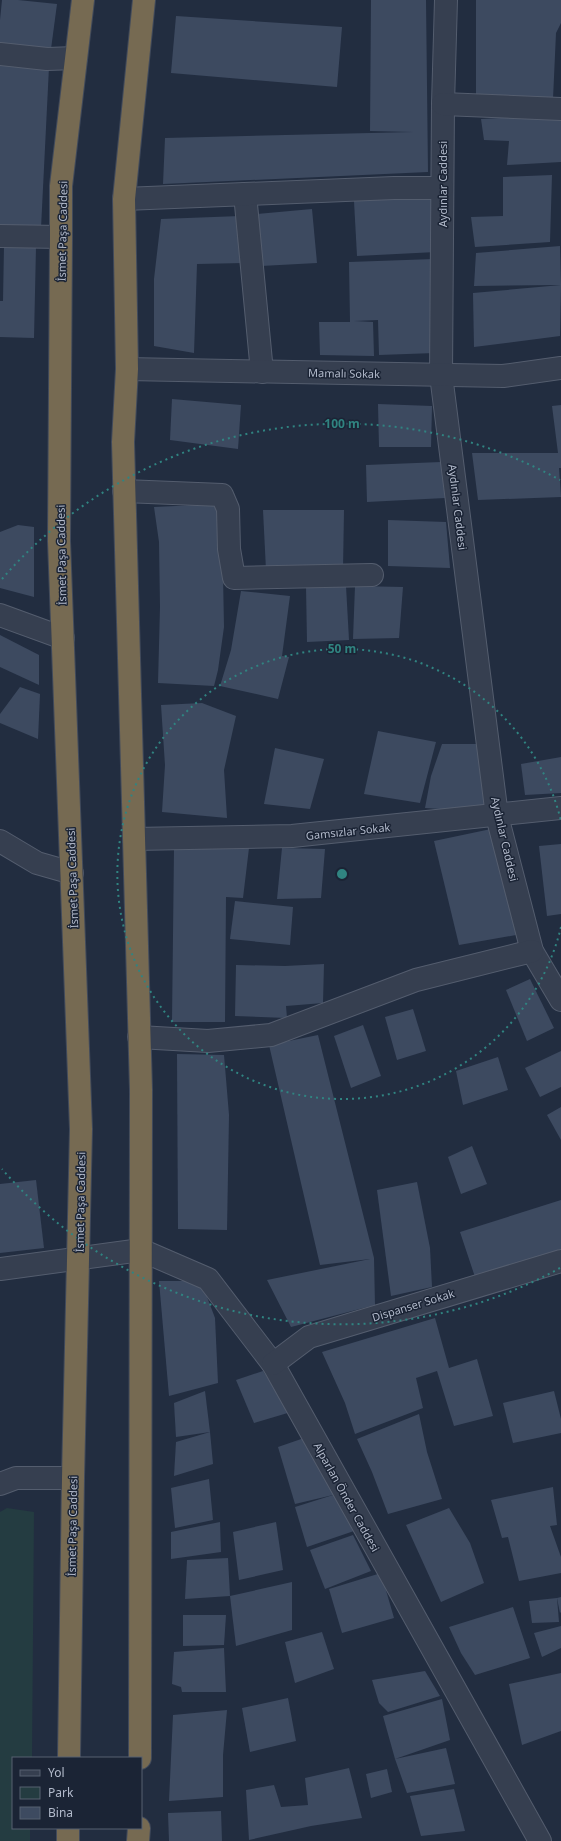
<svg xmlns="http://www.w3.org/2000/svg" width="561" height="1841" viewBox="0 0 561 1841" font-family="'Noto Sans',sans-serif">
<rect width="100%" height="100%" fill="#222d40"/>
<!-- green -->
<polygon fill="#243c41" points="7,1508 34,1512 32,1758 13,1758 13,1828 30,1828 30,1841 0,1841 0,1512"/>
<!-- building -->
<g fill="#3d4a60">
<polygon points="2,0 18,0 57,4 51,49 0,43 0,20"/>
<polygon points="371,0 426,0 428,172 163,184 165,138 413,132 370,131"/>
<polygon points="476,0 561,0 561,23 556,33 553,99 476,94"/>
<polygon points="176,16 342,27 337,87 171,73"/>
<polygon points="0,64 49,67 41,228 0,227"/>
<polygon points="561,115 561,162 507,165 509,141 484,140 481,119"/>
<polygon points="552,175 550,242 475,247 471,217 503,216 503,177"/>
<polygon points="436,197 436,252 357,256 354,201"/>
<polygon points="312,209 317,263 261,266 257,214"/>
<polygon points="240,216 244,263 197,264 194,353 154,346 154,279 161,219"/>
<polygon points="4,246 36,247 34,338 0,337 0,301 3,301"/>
<polygon points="560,246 561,285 474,286 476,253"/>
<polygon points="434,259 435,353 379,355 378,320 354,321 373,322 374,356 320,355 319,322 350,322 349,262"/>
<polygon points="561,285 560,336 474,347 473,293"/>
<polygon points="172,399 241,405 238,449 170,440"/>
<polygon points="378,404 432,406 431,447 379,447"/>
<polygon points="561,405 561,468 559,468 561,497 478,500 472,453 558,453 552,406"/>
<polygon points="441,462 445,498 367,502 366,465"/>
<polygon points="219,504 223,575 224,627 218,670 214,686 158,683 160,607 159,542 154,507"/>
<polygon points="263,510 344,510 343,569 266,570"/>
<polygon points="388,520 446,522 450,568 388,566"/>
<polygon points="18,525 34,527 34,597 0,588 0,532"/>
<polygon points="306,586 346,586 349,640 307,642"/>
<polygon points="355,586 403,587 399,638 353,639"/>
<polygon points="241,591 290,596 282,656 289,657 278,699 220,686 231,650"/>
<polygon points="0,635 39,655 39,685 0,667"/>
<polygon points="20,687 40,694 38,739 0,723 0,714"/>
<polygon points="202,703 236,716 224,770 227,818 162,812 165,765 161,705"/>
<polygon points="378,731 436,742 420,803 364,794"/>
<polygon points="442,744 480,744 488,805 455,810 425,808 431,776"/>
<polygon points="275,748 324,759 310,809 264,804"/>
<polygon points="561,757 561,793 525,795 521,764"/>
<polygon points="491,829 516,935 459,945 434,841"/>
<polygon points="561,844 561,914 547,916 539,846"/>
<polygon points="249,848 243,898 226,897 225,1022 172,1022 174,849"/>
<polygon points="282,848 325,849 321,898 277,899"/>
<polygon points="235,901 293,907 290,945 230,939"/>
<polygon points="324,964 323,1003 286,1006 287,1018 235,1016 236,965 285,966"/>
<polygon points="530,979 554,1028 527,1041 506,990"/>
<polygon points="413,1009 426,1051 397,1060 385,1017"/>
<polygon points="363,1025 381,1076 351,1088 334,1036"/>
<polygon points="318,1035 374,1258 375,1305 291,1327 267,1280 370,1259 320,1265 269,1045"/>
<polygon points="561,1051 561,1087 540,1097 525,1068"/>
<polygon points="177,1054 224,1055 229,1115 227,1230 178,1229"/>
<polygon points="498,1057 508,1090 463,1105 456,1071"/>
<polygon points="561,1107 561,1140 547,1115"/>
<polygon points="472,1146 487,1184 461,1194 448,1157"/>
<polygon points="36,1180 44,1248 0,1253 0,1184"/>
<polygon points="417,1182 430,1248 432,1287 391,1296 377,1190"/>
<polygon points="561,1200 561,1251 475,1277 460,1232"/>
<polygon points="159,1281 201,1281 215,1318 218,1383 169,1396"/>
<polygon points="435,1318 449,1368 477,1359 493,1416 454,1426 437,1371 416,1378 423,1408 355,1434 345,1403 322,1352"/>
<polygon points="263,1371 291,1412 254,1423 236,1380"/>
<polygon points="205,1391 210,1432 176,1437 174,1403"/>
<polygon points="554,1391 561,1419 561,1433 513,1443 503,1403"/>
<polygon points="419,1414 427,1452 442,1499 388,1514 372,1472 357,1439"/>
<polygon points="210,1432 213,1464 174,1476 176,1442"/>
<polygon points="307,1437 338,1493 354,1531 307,1547 295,1507 333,1495 295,1504 278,1447"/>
<polygon points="209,1479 213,1520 175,1528 171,1488"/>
<polygon points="553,1487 557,1525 550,1526 561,1557 561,1573 519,1581 508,1537 502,1538 491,1500"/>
<polygon points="449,1508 470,1543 484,1583 441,1602 406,1525"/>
<polygon points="220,1522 221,1552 171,1559 171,1532"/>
<polygon points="276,1522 283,1570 239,1580 233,1532"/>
<polygon points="353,1535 371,1571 325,1589 310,1550"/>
<polygon points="228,1558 230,1596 185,1599 187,1560"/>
<polygon points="381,1573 394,1618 342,1633 329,1589"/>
<polygon points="292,1582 292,1630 236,1646 230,1596"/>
<polygon points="561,1597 561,1612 560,1613 557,1598"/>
<polygon points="557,1598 559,1622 532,1623 529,1601"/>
<polygon points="513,1607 530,1658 475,1675 461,1653 449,1627"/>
<polygon points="183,1615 226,1615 224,1645 183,1646"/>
<polygon points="561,1626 561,1648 542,1657 534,1633"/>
<polygon points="322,1632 334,1669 295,1683 285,1642"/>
<polygon points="224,1648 226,1692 182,1692 181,1687 172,1684 174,1652"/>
<polygon points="425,1671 440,1696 388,1712 379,1703 372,1680"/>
<polygon points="561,1673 561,1731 522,1745 509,1684"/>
<polygon points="288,1698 296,1741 250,1752 242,1708"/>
<polygon points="442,1699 450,1740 395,1759 446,1748 455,1784 407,1793 395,1759 383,1716"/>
<polygon points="227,1710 223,1755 223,1797 169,1801 173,1715"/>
<polygon points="349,1768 362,1818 311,1826 249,1840 246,1790 274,1785 281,1807 308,1805 305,1778"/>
<polygon points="387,1769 392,1792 371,1798 366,1774"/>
<polygon points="454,1789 465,1831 421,1836 410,1796"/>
<polygon points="221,1811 222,1841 169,1841 168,1813"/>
</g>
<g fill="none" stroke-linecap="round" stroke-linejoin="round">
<defs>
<g id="street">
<polyline points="446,0 443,104 441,375 497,816 532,951 561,1000"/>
<polyline points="0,54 47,59 76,58"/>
<polyline points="443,104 561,109"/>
<polyline points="245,194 262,372"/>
<polyline points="124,199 394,188 442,188"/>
<polyline points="0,236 61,237"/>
<polyline points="127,369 503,376 561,368"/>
<polyline points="124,491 222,495 228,509 229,549 234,578 372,575"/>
<polyline points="0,615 63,638"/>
<polyline points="134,839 292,836 561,808"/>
<polyline points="0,841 37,863 72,873"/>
<polyline points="139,1037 208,1041 271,1035 416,980 532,951"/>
<polyline points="0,1269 141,1250 208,1279 273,1364 540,1841"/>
<polyline points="273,1364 309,1337 561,1261"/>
<polyline points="0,1484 16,1478 73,1478"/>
</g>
<g id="highway">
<polyline points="69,1758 73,1478 81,1129 59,541 61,237 61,186 83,0"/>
<polyline points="140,1758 141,1090 123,442 127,369 124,199 144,0"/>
<polyline points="68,1841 68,1828"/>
<polyline points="138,1841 139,1828"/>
</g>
</defs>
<!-- street casing -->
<use href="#street" stroke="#545d6e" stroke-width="24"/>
<!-- highway casing -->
<use href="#highway" stroke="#414a5b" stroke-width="24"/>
<!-- street -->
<use href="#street" stroke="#363f50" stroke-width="22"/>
<!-- highway -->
<use href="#highway" stroke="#766a52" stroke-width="22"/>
</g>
<!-- distance rings -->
<g fill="none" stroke="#308481" stroke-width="2" stroke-dasharray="2 4">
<path d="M561 927A225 225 0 1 1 561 821"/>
<path d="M560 1268A450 450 0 0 1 2 1169M2 579A450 450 0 0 1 560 480"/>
</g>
<g text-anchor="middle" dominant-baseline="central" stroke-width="3" stroke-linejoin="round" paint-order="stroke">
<!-- street labels -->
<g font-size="11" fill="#b2bacb" stroke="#1b2435">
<text transform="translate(442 184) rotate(-90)">Aydınlar Caddesi</text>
<text transform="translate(62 231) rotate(-89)">İsmet Paşa Caddesi</text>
<text transform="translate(344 373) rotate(1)">Mamalı Sokak</text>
<text transform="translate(458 507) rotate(83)">Aydınlar Caddesi</text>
<text transform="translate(61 555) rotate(-91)">İsmet Paşa Caddesi</text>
<text transform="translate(348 831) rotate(-6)">Gamsızlar Sokak</text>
<text transform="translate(505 839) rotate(77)">Aydınlar Caddesi</text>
<text transform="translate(72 878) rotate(-92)">İsmet Paşa Caddesi</text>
<text transform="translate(80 1202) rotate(-89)">İsmet Paşa Caddesi</text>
<text transform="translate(413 1305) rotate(-17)">Dispanser Sokak</text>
<text transform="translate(347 1497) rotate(61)">Alparlan Önder Caddesi</text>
<text transform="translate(72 1526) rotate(-89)">İsmet Paşa Caddesi</text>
</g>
</g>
<circle cx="342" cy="874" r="6" fill="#308481" stroke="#1b2435" stroke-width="2"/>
<g font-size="12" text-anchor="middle" font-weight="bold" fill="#308481" stroke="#1b2435" stroke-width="3" stroke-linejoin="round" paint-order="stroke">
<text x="342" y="428">100 m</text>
<text x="342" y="653">50 m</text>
</g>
<!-- legend -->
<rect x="12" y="1757" width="130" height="72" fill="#1b2435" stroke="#576071"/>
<rect x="20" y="1770" width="20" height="6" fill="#363f50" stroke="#576071"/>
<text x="48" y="1777" font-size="12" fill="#b2bacb">Yol</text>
<rect x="20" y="1787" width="20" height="12" fill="#243c41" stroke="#576071"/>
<text x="48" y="1797" font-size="12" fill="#b2bacb">Park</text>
<rect x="20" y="1807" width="20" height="12" fill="#3d4a60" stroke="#576071"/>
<text x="48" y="1817" font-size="12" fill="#b2bacb">Bina</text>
</svg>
